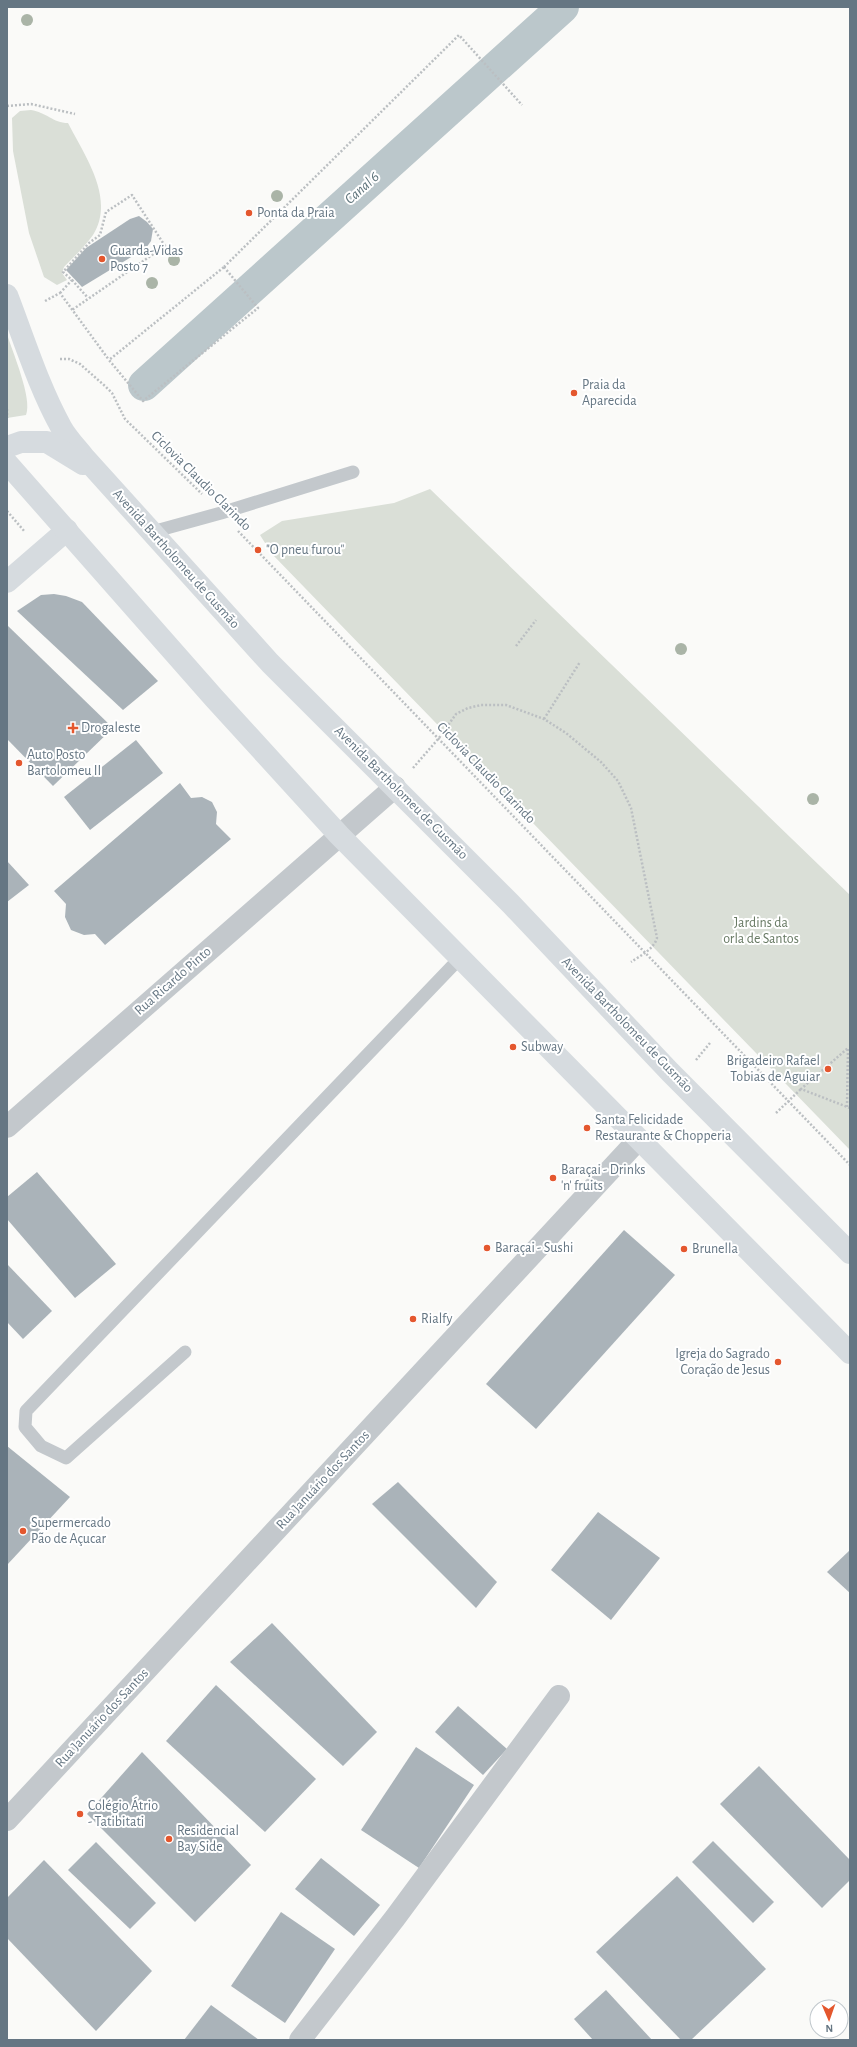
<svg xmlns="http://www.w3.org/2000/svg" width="857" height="2047" viewBox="0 0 857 2047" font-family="'Alegreya Sans',sans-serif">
<rect width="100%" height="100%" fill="#fafaf8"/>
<!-- green -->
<g fill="#dadfd7">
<path d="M31,110c15,2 22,13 37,13 16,32 48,75 25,112 -7,10 -20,23 -29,32l-2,6 5,7 -10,5 -13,-8 -15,-44 -16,-82 -1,-33 8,-7z"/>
<path d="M7,334c5,17 26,65 19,81l-19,3z"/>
<polygon points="430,489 850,895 850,1150 272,554 260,535 282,521 394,503"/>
</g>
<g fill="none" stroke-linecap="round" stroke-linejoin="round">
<!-- canal -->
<polyline stroke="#bbc7cb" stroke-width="32" points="144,385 563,7"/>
</g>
<!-- building -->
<g fill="#aab3b9">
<polygon points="139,216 147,222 153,229 151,241 146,248 82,287 66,270 86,248 130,219"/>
<polygon points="54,594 66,596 82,602 158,681 123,710 17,611 41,595"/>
<polygon points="7,625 113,728 53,786 7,739"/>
<polygon points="136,740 163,773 90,830 64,797"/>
<polygon points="180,783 191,798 202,797 212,802 217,812 216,824 231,839 105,945 95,934 84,935 71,930 65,917 66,904 54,891"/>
<polygon points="7,861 29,885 7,902"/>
<polygon points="37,1172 116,1264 75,1298 7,1219 7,1197"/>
<polygon points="624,1230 675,1275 536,1429 486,1384"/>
<polygon points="7,1264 52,1311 23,1339 7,1322"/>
<polygon points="7,1446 70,1497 7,1565"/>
<polygon points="398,1482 497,1582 476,1608 372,1504"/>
<polygon points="598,1512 660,1558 611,1620 551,1570"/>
<polygon points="850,1550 850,1593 827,1572"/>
<polygon points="272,1623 377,1732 343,1766 230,1662"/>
<polygon points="216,1685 316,1779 265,1832 166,1741"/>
<polygon points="458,1706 507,1749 483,1775 435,1732"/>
<polygon points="416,1747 474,1785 419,1868 361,1830"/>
<polygon points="142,1752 251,1865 195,1922 87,1814"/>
<polygon points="759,1766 850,1860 850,1880 822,1908 720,1804"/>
<polygon points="713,1841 774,1902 753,1923 692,1862"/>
<polygon points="96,1842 156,1903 130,1929 68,1870"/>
<polygon points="321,1858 380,1905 354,1936 295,1889"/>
<polygon points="44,1860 152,1971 96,2031 7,1938 7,1898"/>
<polygon points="677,1876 766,1969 691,2040 681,2040 596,1952"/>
<polygon points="281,1912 335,1949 285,2023 231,1986"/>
<polygon points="606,1990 652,2040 593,2040 574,2019"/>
<polygon points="211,2005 259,2040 184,2040"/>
</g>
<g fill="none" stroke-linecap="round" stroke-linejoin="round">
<!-- path -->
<g stroke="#bbbfc2" stroke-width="2.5" stroke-dasharray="2 2" stroke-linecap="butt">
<polyline points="7,106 31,104 75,114"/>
<polyline points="224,267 459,35 522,105"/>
<polygon points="224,267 258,308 143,401 109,360"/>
<polyline points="72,280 88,298"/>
<polyline points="60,293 72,280 63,272 89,243 100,235 106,212 132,195 165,246 72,310"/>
<polyline points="45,301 60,293 109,360"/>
<polyline points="60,359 69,359 80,364 105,386 112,393 125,419 202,494"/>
<polyline points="7,409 7,418"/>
<polyline points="7,511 25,532"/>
<polyline points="238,531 850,1165"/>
<polyline points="516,646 536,620"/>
<polyline points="544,719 580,662"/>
<path d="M413,768l26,-30 17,-24 12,-6 13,-3h25l38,14 22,14 35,29 17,19 13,27 26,130c-3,11 -17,18 -26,24"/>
<polyline points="696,1060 710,1043"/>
<polyline points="847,1107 848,1048 801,1089 850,1108"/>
<polyline points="776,1113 801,1089"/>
</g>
<!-- service -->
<g stroke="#c3c8cc" stroke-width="13">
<polyline points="152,532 221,513 353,472"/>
<polyline points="185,1352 66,1458 41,1446 25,1427 26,1411 460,958"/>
</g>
<!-- minor -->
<g stroke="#c3c8cc" stroke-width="22">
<polyline points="7,1127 395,787"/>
<polyline points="7,1820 638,1140"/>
<polyline points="300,2040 395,1918 559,1696"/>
</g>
<!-- secondary -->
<polyline stroke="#d6dbdf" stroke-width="22" points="7,582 67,530"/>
<!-- primary -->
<g stroke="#d6dbdf" stroke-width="22">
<path d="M7,295c17,44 31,90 54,132 6,11 15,20 23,30l186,206 241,241 159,168 180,181"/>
<polyline points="7,447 21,442 47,442 83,464"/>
<polyline points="7,463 214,698 339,835 850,1353"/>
</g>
</g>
<!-- trees -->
<g fill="#aab4a7">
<circle cx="27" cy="20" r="6"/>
<circle cx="277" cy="196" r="6"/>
<circle cx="174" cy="260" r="6"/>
<circle cx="152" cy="283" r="6"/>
<circle cx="681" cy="649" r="6"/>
<circle cx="813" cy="799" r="6"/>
</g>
<!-- markers -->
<g fill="#e4572e" stroke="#fff" stroke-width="1.5">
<circle cx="249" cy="213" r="4"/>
<circle cx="102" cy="259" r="4"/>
<circle cx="574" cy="393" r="4"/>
<circle cx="258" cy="550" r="4"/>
<path d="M71 722h4v4h4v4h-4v4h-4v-4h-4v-4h4z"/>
<circle cx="19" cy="763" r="4"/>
<circle cx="513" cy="1047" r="4"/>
<circle cx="828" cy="1069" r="4"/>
<circle cx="587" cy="1128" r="4"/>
<circle cx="553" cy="1178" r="4"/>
<circle cx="487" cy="1248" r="4"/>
<circle cx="684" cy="1249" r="4"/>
<circle cx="413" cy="1319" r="4"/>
<circle cx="778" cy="1362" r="4"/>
<circle cx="23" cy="1531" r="4"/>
<circle cx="80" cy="1814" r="4"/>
<circle cx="169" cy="1839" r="4"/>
</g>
<g text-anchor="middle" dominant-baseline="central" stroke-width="4" stroke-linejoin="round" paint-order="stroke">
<!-- poi labels -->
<g font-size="14" fill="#657683" stroke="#fff" text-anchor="start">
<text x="257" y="213">Ponta da Praia</text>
<text x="110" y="251">Guarda-Vidas<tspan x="110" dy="16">Posto 7</tspan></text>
<text x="582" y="385">Praia da<tspan x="582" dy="16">Aparecida</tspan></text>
<text x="266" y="550">"O pneu furou"</text>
<text x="81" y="728">Drogaleste</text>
<text x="27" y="755">Auto Posto<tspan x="27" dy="16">Bartolomeu II</tspan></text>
<text x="521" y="1047">Subway</text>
<text x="820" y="1061" text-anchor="end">Brigadeiro Rafael<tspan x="820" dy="16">Tobias de Aguiar</tspan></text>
<text x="595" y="1120">Santa Felicidade<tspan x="595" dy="16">Restaurante &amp; Chopperia</tspan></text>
<text x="561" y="1170">Baraçai - Drinks<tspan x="561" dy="16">'n' fruits</tspan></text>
<text x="495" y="1248">Baraçai - Sushi</text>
<text x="692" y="1249">Brunella</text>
<text x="421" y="1319">Rialfy</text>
<text x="770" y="1354" text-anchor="end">Igreja do Sagrado<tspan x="770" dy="16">Coração de Jesus</tspan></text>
<text x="31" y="1523">Supermercado<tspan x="31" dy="16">Pão de Açucar</tspan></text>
<text x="88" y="1806">Colégio Átrio<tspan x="88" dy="16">- Tatibitati</tspan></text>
<text x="177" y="1831">Residencial<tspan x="177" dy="16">Bay Side</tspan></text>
</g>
<!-- street labels -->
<g font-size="14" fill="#657683" stroke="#fff">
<text transform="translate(201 481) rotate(45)">Ciclovia Claudio Clarindo</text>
<text transform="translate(176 559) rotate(48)">Avenida Bartholomeu de Gusmão</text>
<text transform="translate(486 773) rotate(46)">Ciclovia Claudio Clarindo</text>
<text transform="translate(401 793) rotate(45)">Avenida Bartholomeu de Gusmão</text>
<text transform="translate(173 981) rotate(-41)">Rua Ricardo Pinto</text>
<text transform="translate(627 1025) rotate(46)">Avenida Bartholomeu de Gusmão</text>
<text transform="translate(323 1480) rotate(-47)">Rua Januário dos Santos</text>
<text transform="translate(102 1718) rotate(-47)">Rua Januário dos Santos</text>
</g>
<!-- park labels -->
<g font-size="14" fill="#687a64" stroke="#fff">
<text x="761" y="923">Jardins da<tspan x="761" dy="16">orla de Santos</tspan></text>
</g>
<!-- water labels -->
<g font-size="15" font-style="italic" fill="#60757c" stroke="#fff">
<text transform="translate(362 188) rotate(-42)">Canal 6</text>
</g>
</g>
<!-- border -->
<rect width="857" height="2047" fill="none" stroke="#657683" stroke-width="16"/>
<!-- north arrow -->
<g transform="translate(829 2019) rotate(178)"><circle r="19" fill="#ffffff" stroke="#c1c8cd"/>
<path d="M0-3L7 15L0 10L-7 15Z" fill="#e4572e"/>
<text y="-6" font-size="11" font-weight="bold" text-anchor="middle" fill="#657683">N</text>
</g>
</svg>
